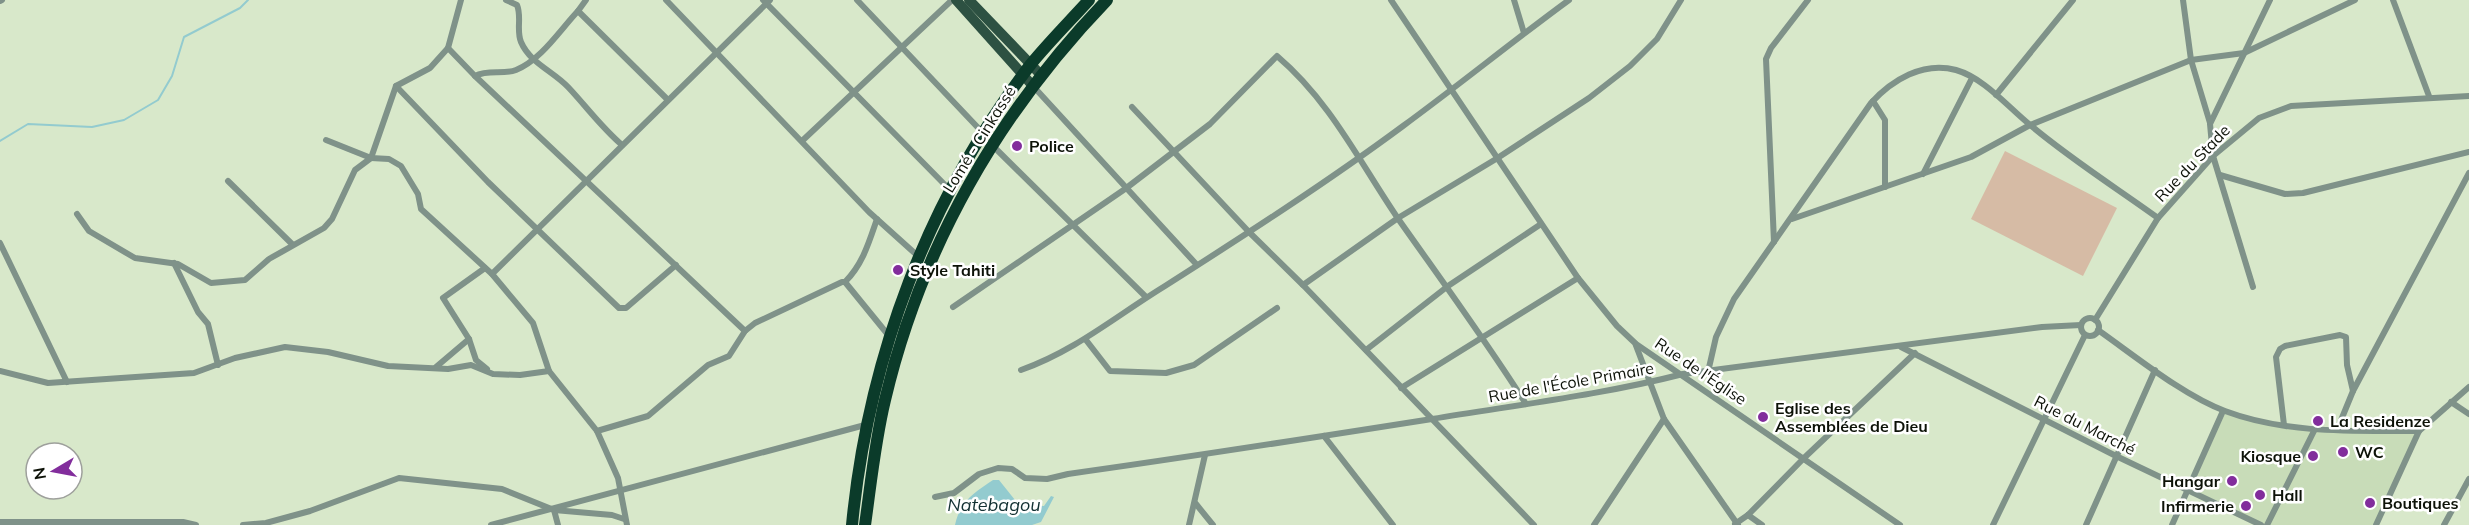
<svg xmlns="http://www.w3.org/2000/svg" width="2469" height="525" viewBox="0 0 2469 525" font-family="Mulish,sans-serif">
<rect width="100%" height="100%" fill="#d8e8ca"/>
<!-- built -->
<polygon fill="#c8dcb8" points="2225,414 2299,429 2416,433 2375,525 2261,525 2189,492"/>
<!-- green -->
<polygon fill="#d6bba5" points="2005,151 2117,208 2083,276 1971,219"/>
<!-- water -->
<path fill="#93cbcf" d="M993,480h6l20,25 25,1 7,-10 3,1 -13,25 -9,3h-77c5,-24 19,-32 38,-45z"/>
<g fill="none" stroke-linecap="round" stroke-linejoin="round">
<!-- stream -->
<polyline stroke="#93cbcf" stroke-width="2" points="0,141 28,124 92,127 124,120 158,100 172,76 184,37 240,8 248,0"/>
<!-- street -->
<g stroke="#7f9289" stroke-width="6">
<path d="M506,0l11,5c5,12 -1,25 4,37 9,21 32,29 47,45 18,19 33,40 54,58"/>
<polyline points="666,0 869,212 919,257"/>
<polyline points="763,0 950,190"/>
<polyline points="857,0 983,133"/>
<polyline points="1391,0 1578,278 1617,326 1635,343 1664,419 1738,525"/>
<polyline points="1514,0 1524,33"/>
<polyline points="2183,0 2191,60 2210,123"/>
<polyline points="2393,0 2429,96"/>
<polyline points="0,1 2,0"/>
<polyline points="578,11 586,0"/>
<path d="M448,48l27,28c13,-7 28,-1 41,-6 25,-10 44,-40 62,-59l90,89"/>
<polyline points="475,76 745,331"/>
<polyline points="396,86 488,182 619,308 626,308 676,265"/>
<polyline points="1033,86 1197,265"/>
<polyline points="1996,95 2073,0"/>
<polyline points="1873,101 1885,120 1885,187"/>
<polyline points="1132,107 1249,232 1303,285 1534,525"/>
<polyline points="326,140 371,158 389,159 401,166 418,194 421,209 492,274 533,323 549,371"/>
<polyline points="802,141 952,0"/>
<polyline points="993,146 1146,297"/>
<polyline points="1923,174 1972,78"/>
<polyline points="2220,175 2285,194 2303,193 2469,152"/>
<polyline points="228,181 292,244"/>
<polyline points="77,214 89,231 135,258 178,264 211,283 245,280 269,259 324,228 332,219 355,170 371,158 396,86 430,68 448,48 461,0"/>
<polyline points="1792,219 1971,157 2030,125 2191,60 2244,53 2355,0"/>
<polyline points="1774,242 1766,59 1771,48 1808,0"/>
<polyline points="0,243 67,382"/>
<polyline points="174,263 198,312 208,324 218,365"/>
<polyline points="485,268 443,298 469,339 476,360 487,369"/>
<polyline points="492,274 770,0"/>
<path d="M845,282c18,-18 24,-40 32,-63"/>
<polyline points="1303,285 1398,218 1496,159 1589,98 1630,66 1657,39 1681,0"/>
<polyline points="2253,287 2213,156 2210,124 2270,0"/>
<path d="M953,307l172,-118 85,-65 67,-68c54,46 83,107 122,164 43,61 87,121 127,184"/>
<circle cx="2090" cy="327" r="9"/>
<polyline points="2095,320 2158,218 2213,156 2259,118 2291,106 2469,96"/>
<path d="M2098,330c37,26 86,66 127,81 61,23 130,20 194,20"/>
<polyline points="1086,340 1110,371 1166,373 1194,365 1277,308"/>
<polyline points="1636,344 1900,525"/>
<polyline points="1901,347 2116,456 2261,525"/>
<polyline points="1366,350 1448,286 1541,224"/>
<polyline points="436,367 469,339"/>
<path d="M1021,370c54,-19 95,-54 144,-84 80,-51 161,-103 238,-160 56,-41 110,-85 166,-126"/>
<polyline points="0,371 48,383 194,373 235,358 285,347 328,352 388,366 448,369 471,365 493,374 520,375 549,371 597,431 648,416 708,365 729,356 745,331 755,323 842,282 845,282 889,336"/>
<path d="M1708,372l8,-35 18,-38 137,-196c21,-23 52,-42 85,-33 28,8 51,36 73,54 40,34 86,63 129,94"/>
<polyline points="1401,388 1578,278"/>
<polyline points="2451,402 2469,414"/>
<polyline points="2284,425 2276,357 2280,349 2285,346 2340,335 2346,337 2347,365 2353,391"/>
<polyline points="2337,430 2353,391 2469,173"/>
<polyline points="597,431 618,478 627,525"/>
<polyline points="1324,436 1393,525"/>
<path d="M935,497l19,-4 25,-19 19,-6 14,1 13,9 22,1 21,-5c122,-17 243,-36 364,-55 84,-14 169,-24 251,-45l359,-47 39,-2"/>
<polyline points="1196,504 1213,525"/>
<polyline points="554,510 558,525"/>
<polyline points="1748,515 1762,525"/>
<polyline points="0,522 183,522 196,525"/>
<polyline points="1735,524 1748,515 1804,458 1915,353"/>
<polyline points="243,525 266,523 310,511 399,478 502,489 554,510 612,515 624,519"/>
<polyline points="491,525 865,425"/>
<polyline points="1189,525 1205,455"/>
<polyline points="1594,525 1664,419"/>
<polyline points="1993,525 2085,335"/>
<polyline points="2086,525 2155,370"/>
<polyline points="2172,525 2223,411"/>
<polyline points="2267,525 2315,429"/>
<polyline points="2376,525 2419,431 2469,387"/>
<polyline points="2444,525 2469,479"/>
</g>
<!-- primary -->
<g stroke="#2d5142" stroke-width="10">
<polyline points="956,0 1032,85"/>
<polyline points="969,0 1040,74"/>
</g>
<!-- highway -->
<g stroke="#0b3b2a" stroke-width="12">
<path d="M852,525c16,-166 76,-328 179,-461 18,-22 39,-43 58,-64"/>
<path d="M865,525c6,-42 10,-84 20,-125 36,-153 114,-288 222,-400"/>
</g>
</g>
<!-- markers -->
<g fill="#822d9c" stroke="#fff" stroke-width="2">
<circle cx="1017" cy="146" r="6"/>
<circle cx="898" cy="270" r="6"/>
<circle cx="1763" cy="417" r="6"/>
<circle cx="2318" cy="421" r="6"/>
<circle cx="2343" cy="452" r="6"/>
<circle cx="2313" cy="456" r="6"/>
<circle cx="2232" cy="481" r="6"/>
<circle cx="2260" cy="495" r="6"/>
<circle cx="2370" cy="503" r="6"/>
<circle cx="2246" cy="506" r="6"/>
</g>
<g text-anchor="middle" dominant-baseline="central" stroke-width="5" stroke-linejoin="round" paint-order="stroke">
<!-- street labels -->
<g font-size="16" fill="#0d1208" stroke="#fff">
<text transform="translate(979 139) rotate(-58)">Lomé - Cinkassé</text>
<text transform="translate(2192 163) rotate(-46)">Rue du Stade</text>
<text transform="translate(1701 371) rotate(34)">Rue de l'Église</text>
<text transform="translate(1571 382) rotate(-10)">Rue de l'École Primaire</text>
<text transform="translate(2085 425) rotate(27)">Rue du Marché</text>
</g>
<!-- poi labels -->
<g font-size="16" font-weight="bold" fill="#0d1208" stroke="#fff" text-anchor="start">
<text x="1029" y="146">Police</text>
<text x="910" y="270">Style Tahiti</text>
<text x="1775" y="408">Eglise des<tspan x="1775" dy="18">Assemblées de Dieu</tspan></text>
<text x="2330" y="421">La Residenze</text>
<text x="2355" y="452">WC</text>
<text x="2301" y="456" text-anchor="end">Kiosque</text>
<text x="2220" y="481" text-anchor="end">Hangar</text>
<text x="2272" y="495">Hall</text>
<text x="2382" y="503">Boutiques</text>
<text x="2234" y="506" text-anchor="end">Infirmerie</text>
</g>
<!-- water labels -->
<g font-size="18" font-style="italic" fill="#123032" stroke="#fff">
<text x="994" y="504">Natebagou</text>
</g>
</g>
<!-- north arrow -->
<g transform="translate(54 471) rotate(260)"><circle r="28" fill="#ffffff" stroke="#9ea09c" stroke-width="1.5"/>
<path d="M0-4.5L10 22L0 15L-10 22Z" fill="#822d9c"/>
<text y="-9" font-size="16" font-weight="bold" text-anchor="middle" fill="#0d1208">N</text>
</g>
</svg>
